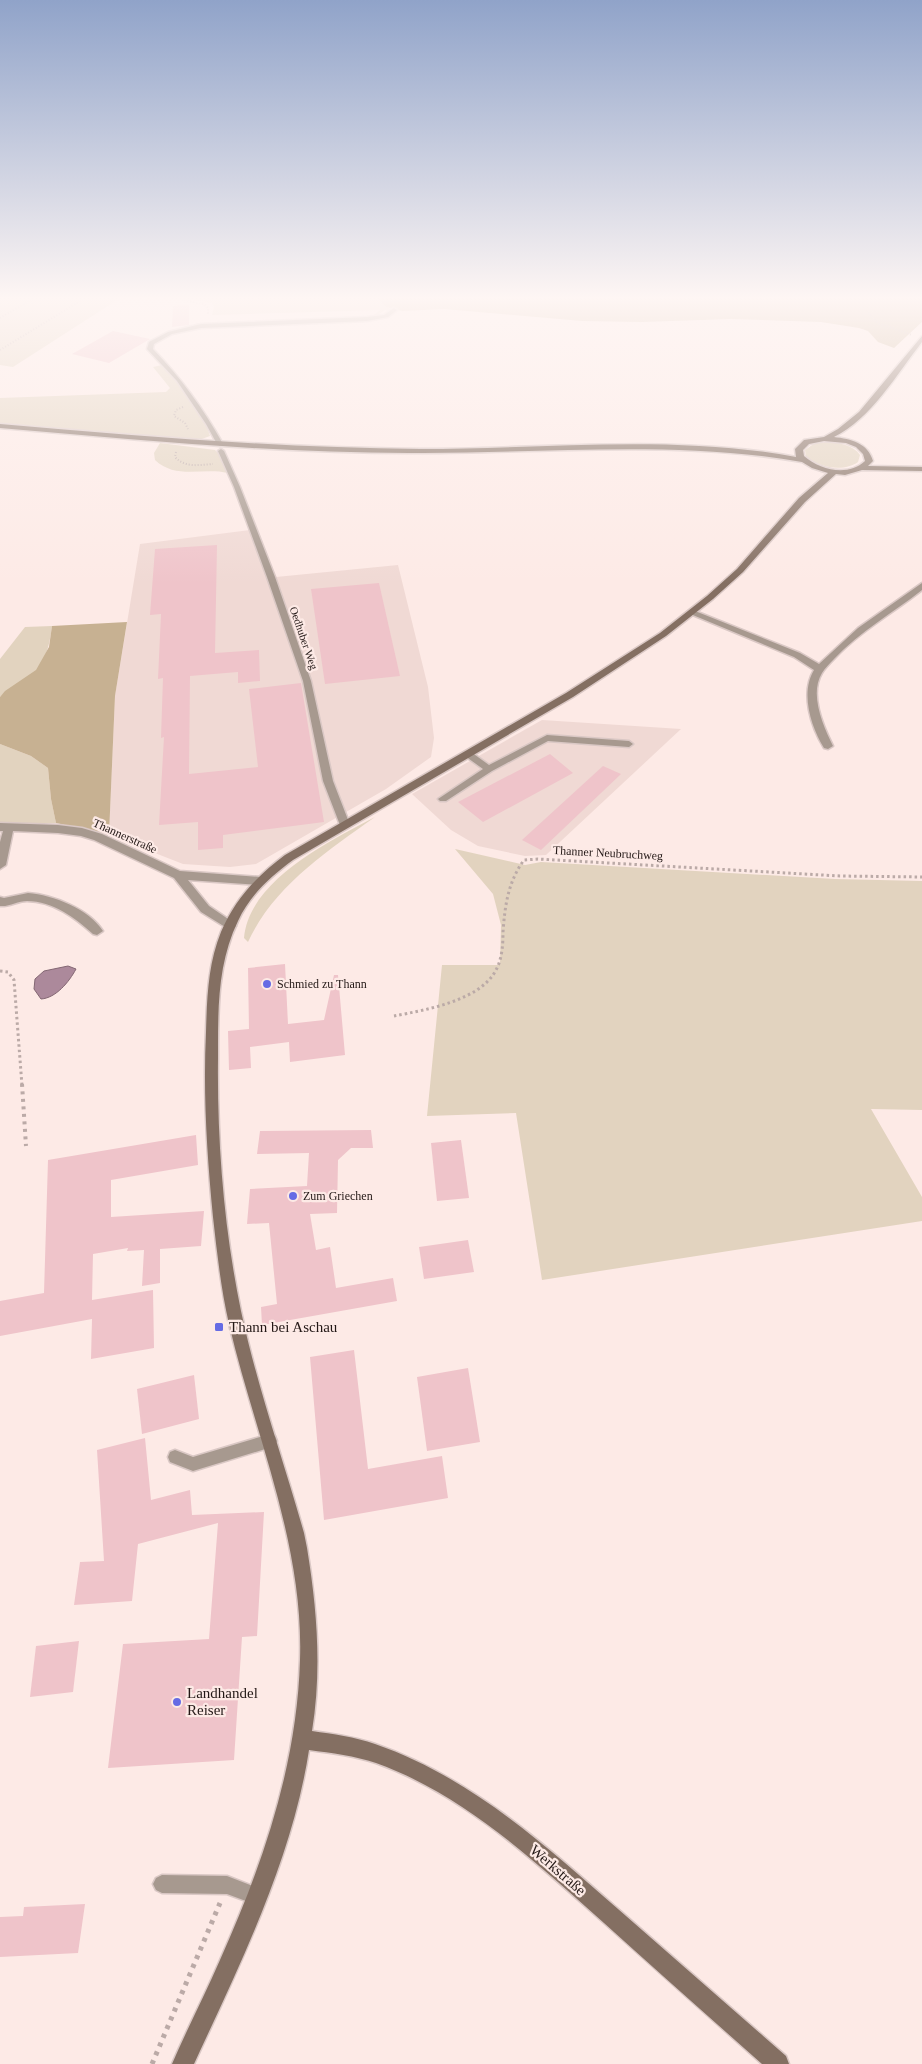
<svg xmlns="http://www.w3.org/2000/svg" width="922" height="2064" viewBox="0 0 922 2064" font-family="Georgia,serif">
<rect width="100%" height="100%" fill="#fdeae6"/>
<!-- built -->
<g fill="#f0d9d4">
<polygon points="257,529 276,577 398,565 428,687 434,738 431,757 386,789 256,864 230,867 183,864 109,835 115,696 140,544"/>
<polygon points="542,720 681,729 546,855 525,856 478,846 451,830 412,794"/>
</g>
<!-- green -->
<g fill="#e2d3bf">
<polygon points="0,295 125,295 13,367 0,365"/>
<polygon points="165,295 375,295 386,307 391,309 389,311 385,310 379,314 383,315 364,318 374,315 380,310 212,315 214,307 212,303"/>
<path d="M162,365c14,16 43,50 48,71l-11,4 -199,-17v-25l166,-6 4,-4 -17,-21z"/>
<path d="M829,442c11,1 24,3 31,13l-2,7c-14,10 -38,6 -52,-5l-1,-7 10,-7z"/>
<path d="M160,443l55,7 4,4 9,19c-25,-6 -52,7 -73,-13l-1,-7z"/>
<path d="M52,626c-2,16 -5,32 -16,45 -11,10 -26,15 -36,26v-38l25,-32z"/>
<polygon points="0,744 31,756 48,768 51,799 56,823 0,823"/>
<path d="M375,817c-49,35 -101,69 -127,125l-4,-4c5,-58 86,-97 131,-121z"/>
<polygon points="455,849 525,865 541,862 835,879 922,881 922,1110 871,1109 922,1197 922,1221 542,1280 516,1113 427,1116 442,965 500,965 501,925 493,894"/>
</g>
<!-- forest -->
<g fill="#c7b192">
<polygon points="375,295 922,295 922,322 894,348 878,342 868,331 859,328 821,322 730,319 642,322 582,321 444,309 402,311 386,307"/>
<polygon points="127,622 115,696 109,835 56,823 51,799 48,768 31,756 0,744 0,697 5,691 36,670 49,647 52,626"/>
</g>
<!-- water -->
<path fill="#ac899b" stroke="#836773" d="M68,966l8,3c-7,13 -20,29 -35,30l-7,-10 1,-10 9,-8z"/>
<!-- building -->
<g fill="#efc4ca">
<polygon points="189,305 189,325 172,327 173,306"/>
<polygon points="113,331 150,339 109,363 72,354"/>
<polygon points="217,545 215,653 259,650 260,681 238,683 238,672 190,676 189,774 258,767 249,689 301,683 324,822 223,835 223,848 198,850 198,822 159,825 164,737 161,738 163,678 158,679 161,614 150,615 155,549"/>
<polygon points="379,583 400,676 325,684 311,589"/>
<polygon points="550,754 573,773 483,822 458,802"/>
<polygon points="603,766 621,774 541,850 522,840"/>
<polygon points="285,964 288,1024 324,1020 334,975 338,975 345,1055 290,1062 289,1042 250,1047 251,1068 229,1070 228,1031 249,1029 248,968"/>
<polygon points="371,1130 373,1148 351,1148 338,1160 337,1213 310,1214 316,1250 330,1247 336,1288 393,1278 397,1301 262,1325 261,1307 277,1304 269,1223 247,1224 250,1189 307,1186 309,1153 257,1154 260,1131"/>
<polygon points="196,1135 198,1165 111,1180 111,1217 204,1211 201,1246 160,1249 160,1283 142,1286 144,1250 127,1251 128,1248 93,1254 92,1300 153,1290 154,1348 91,1359 92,1319 0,1336 0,1301 44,1293 48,1160"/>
<polygon points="461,1140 469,1198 437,1201 431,1143"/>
<polygon points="468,1240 474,1272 424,1279 419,1247"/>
<polygon points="354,1350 368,1469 442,1456 448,1498 324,1520 310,1357"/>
<polygon points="468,1368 480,1442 427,1451 417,1377"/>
<polygon points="194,1375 199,1419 142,1434 137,1389"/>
<polygon points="145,1438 151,1500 190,1490 192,1515 264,1512 257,1636 242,1637 234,1760 108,1768 123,1644 209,1639 218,1523 138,1544 132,1601 74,1605 80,1562 104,1561 97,1450"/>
<polygon points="79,1641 73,1692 30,1697 36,1646"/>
<polygon points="85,1904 78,1953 0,1957 0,1917 23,1916 24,1907"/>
</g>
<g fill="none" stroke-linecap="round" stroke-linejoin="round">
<defs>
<g id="lane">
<path d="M394,308l3,2 -9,7 -21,4 -166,7 -29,6 -18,10 -1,5c28,29 50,59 70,95l-3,2 -3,-2 -11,-20 -29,-43 -30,-32 2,-7 19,-10 33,-8 166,-7 17,-2z"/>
<polygon points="221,449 224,451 240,487 275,577 311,681 333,781 350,825 348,827 342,827 340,825 323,781 303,681 267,577 234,487 218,451"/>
<polygon points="547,735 629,741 633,744 629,747 548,741 492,771 446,801 440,801 438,799 483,769 465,756 465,752 471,752 489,765"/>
<polygon points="270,1434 275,1436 277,1441 275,1446 193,1471 170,1462 168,1457 170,1452 175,1450 193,1457"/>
<polygon points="162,1875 227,1876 263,1890 266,1896 263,1902 257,1905 227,1894 162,1893 156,1890 153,1884 156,1878"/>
</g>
<g id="street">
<path d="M922,583v7c-29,23 -62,41 -88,69 -4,4 -9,9 -12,14 -13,21 1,53 11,73l-5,3 -4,-1c-13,-21 -24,-55 -10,-78l-20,-13 -106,-44 1,-2h6l105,42 19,11 39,-36z"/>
<polygon points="0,823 58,825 82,828 102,834 180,871 261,877 267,881 261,885 188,880 209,906 234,923 236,926 230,930 201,912 174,878 94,840 81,836 58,833 13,831 6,865 0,869 0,842 3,831 0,831"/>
<path d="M28,893c25,2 61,16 75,38l-6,4 -4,-1c-18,-16 -40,-33 -66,-33 -9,0 -18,6 -27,5v-9l4,1z"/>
</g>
<path id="secondary" d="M922,336v6c-25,32 -51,77 -88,95 17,2 34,6 39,24l-5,5 54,1v4l-60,-1 -17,5 -9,-1 -31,28 -62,70 -30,27 -47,37 -93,61 -280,163c-23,17 -43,35 -55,61 -21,43 -20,91 -20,137 -1,84 6,171 23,253 16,75 42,148 63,222l3,15c10,61 15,122 5,183 21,3 43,6 63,13 95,33 169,100 243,165 56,49 112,98 168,147l3,8h-27c-53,-47 -106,-94 -158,-141 -69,-61 -139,-128 -228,-160 -21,-7 -44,-10 -67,-13 -17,110 -69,214 -115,314h-22c15,-35 33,-69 48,-104 43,-96 77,-195 80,-300 4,-116 -45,-225 -71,-336 -8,-35 -12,-71 -16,-107 -6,-62 -10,-123 -7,-185 1,-34 2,-68 15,-100 14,-33 36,-56 64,-77l281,-162 94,-60 47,-37 30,-27 62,-71 29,-25 -16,-5 -10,-6c-125,-22 -253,-9 -379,-9 -141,1 -282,-13 -423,-25v-4c140,12 280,24 420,25 125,0 253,-15 376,8l-1,-8 9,-9 20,-3 14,-8 21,-17zM824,441l22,2 10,4 7,7 2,7c-17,16 -45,9 -61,-5l-1,-6 6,-6z"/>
</defs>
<!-- lane casing -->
<use href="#lane" stroke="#dac8c5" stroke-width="3"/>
<!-- street casing -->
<use href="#street" stroke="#dac8c5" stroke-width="3"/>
<!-- secondary casing -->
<use href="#secondary" stroke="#dac8c5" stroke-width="3"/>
<!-- path-far3 -->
<g stroke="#bbaaa7" stroke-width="2" stroke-dasharray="1 2" stroke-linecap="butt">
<polyline points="158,295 204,304 208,308 208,314"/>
<polyline points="868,313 878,323 912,335"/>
<polyline points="0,318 39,295"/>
<polyline points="0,350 90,295"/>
<polyline points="183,407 176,410 174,416 185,423 188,429"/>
<path d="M176,452l-1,5c10,11 24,8 38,7"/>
</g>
<!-- path-far2 -->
<g stroke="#bbaaa7" stroke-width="3" stroke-dasharray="2.5 3" stroke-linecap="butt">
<polyline points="0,971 8,972 14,980 22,1086"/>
<path d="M394,1016c31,-6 86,-15 102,-46 6,-11 7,-25 7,-38 2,-27 5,-50 21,-72l14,-1 302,17 82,1"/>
</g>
<!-- path-far1 -->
<polyline stroke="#bbaaa7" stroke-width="4" stroke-dasharray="3 4.5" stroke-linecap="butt" points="22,1084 26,1146"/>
<!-- path -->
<polyline stroke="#bbaaa7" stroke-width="5" stroke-dasharray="4 5.5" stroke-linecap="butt" points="152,2064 220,1903"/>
<!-- lane -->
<use href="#lane" fill="#a7998f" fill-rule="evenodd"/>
<!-- street -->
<use href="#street" fill="#a7998f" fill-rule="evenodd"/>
<!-- secondary -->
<use href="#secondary" fill="#846f62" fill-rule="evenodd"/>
</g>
<!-- sky -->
<linearGradient id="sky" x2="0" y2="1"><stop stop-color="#90a3c9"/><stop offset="0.51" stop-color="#fef6f4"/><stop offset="1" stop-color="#fef6f4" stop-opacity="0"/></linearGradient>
<rect width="922" height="584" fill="url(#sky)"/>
<!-- markers -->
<g fill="#666be4" stroke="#fdeae6" stroke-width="2">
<circle cx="267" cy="984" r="5"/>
<circle cx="293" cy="1196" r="5"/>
<rect x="214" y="1322" width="10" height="10" rx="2.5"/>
<circle cx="177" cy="1702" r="5"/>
</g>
<g text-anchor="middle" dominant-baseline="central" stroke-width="4.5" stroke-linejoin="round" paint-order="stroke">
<!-- far-street labels -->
<g font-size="11" fill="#231816" stroke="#fdeae6">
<text transform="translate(304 638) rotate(71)">Oedhuber Weg</text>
</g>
<!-- street labels -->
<g font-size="12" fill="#231816" stroke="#fdeae6">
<text transform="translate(125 836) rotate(24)">Thannerstraße</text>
<text transform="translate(608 853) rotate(3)">Thanner Neubruchweg</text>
</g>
<!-- poi labels -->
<g font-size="12" fill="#231816" stroke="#fdeae6" text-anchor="start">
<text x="277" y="984">Schmied zu Thann</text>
<text x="303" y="1196">Zum Griechen</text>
</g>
<!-- near-poi labels -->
<g font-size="15" fill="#231816" stroke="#fdeae6" text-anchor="start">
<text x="229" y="1327">Thann bei Aschau</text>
<text x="187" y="1693">Landhandel<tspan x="187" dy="17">Reiser</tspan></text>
</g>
<!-- near-street labels -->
<g font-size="15" fill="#231816" stroke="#fdeae6">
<text transform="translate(558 1870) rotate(41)">Werkstraße</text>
</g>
</g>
</svg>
